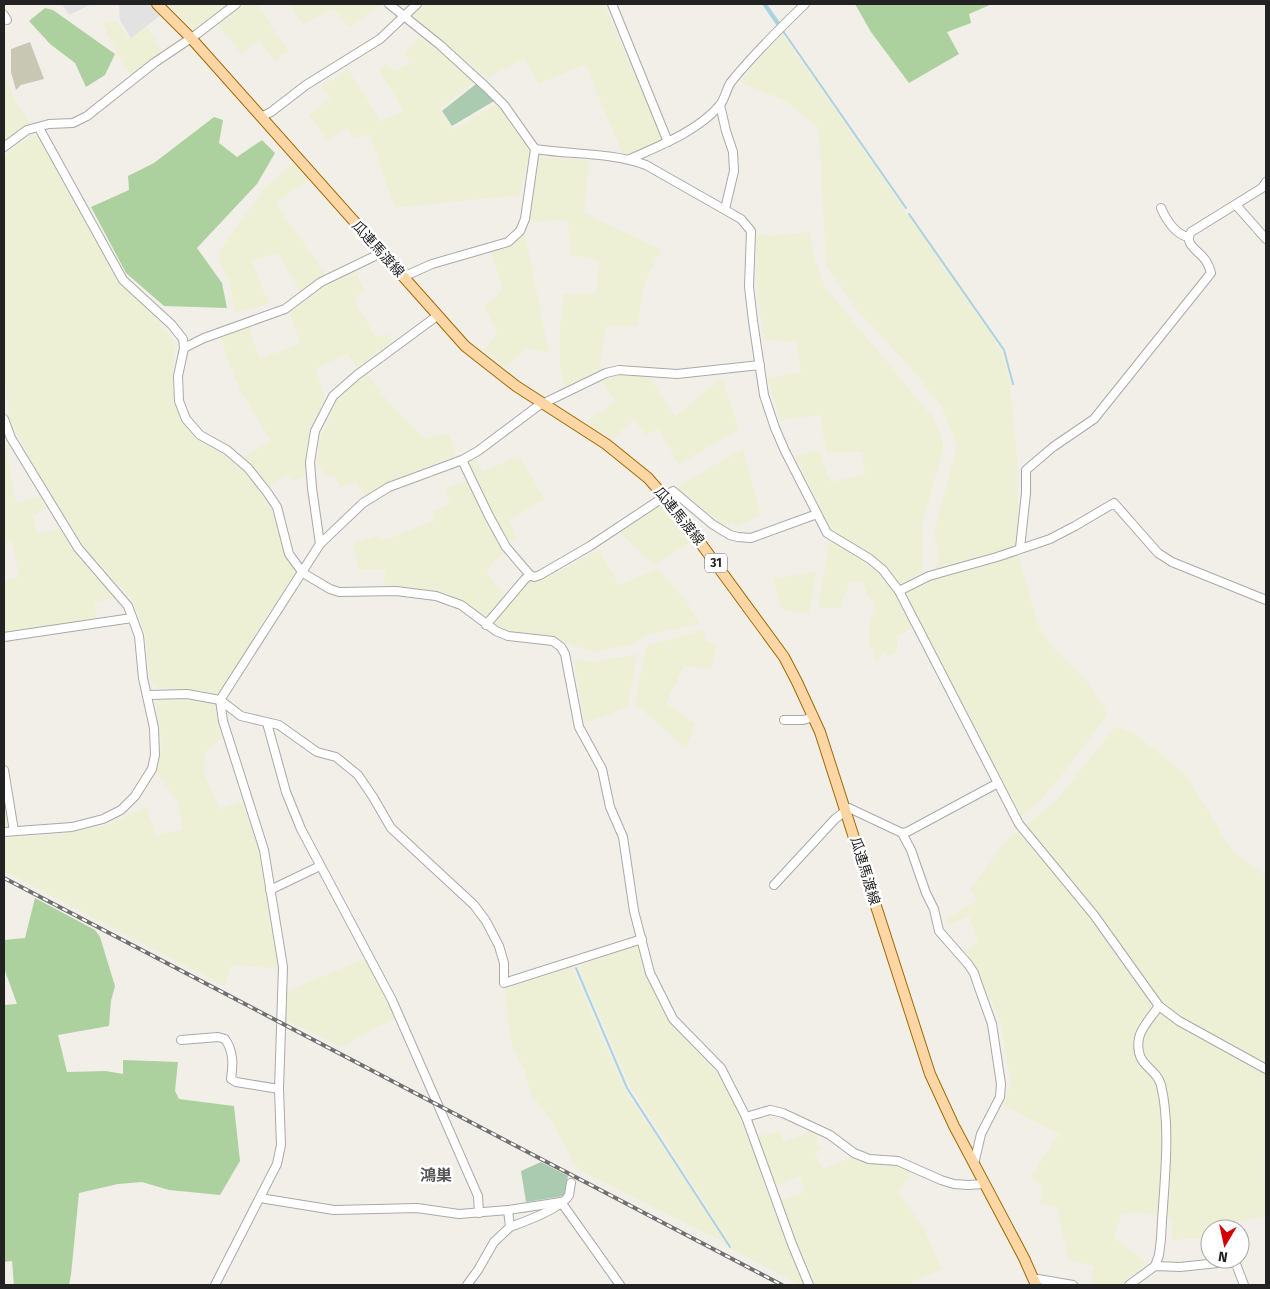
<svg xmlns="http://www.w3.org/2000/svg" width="1270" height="1289" viewBox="0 0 1270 1289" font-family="'Fira Sans','Noto Sans JP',sans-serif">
<rect width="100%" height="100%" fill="#f2efe9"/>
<!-- construction -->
<polygon fill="#c7c7b4" points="30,42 44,79 21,85 16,90 11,72 11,49"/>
<!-- farmland -->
<g fill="#eef0d5">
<polygon points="167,4 226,4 195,30"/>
<polygon points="245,4 257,4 289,52 275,61 259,40 241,54 217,24"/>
<polygon points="290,4 382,4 349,27 333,8 303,25"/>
<polygon points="425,4 604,4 665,143 630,154 623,154 598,96 586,64 539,84 524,59 487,78 412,16"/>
<polygon points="116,21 130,39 147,26 162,52 132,77 119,58 102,22"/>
<polygon points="782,33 1001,349 1010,383 1017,455 1019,557 1038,625 1053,648 1087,681 1108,714 1065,771 1040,801 1021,817 904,592 925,586 939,561 934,532 957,445 941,406 910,367 856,309 826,264 820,152 817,126 785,101 740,82"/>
<polygon points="420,36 475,81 439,109 453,130 497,103 530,152 520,195 395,208 369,134 356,139 347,128 327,141 309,115 330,99 322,86 348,69 381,121 404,111 379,70 387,62 395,71 410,63 404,54"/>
<polygon points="4,66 6,78 14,98 31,124 4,141"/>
<polygon points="37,135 118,281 162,325 175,343 173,376 175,402 181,421 195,438 224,455 249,475 273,511 285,556 300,573 268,614 219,694 186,689 158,688 152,683 150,677 145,635 134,602 84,547 34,466 9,419 4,365 4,156 29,137"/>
<polygon points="539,157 589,160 584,213 662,250 650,270 642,295 638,326 606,326 599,371 565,387 560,370 560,327 563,294 596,294 599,260 570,255 568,219 528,222"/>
<polygon points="293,163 309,179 276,203 325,274 300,292 278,253 252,260 269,304 234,313 230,282 219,260 220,251 265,187"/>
<polygon points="810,232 814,256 825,287 934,419 943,441 943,452 923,520 923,572 900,584 882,563 832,531 795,456 818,450 831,482 865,474 862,452 826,452 820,415 781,420 767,378 801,372 796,342 763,339 757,284 756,233 768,236"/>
<polygon points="525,233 549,353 527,348 506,367 484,350 497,332 484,306 503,290 491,252"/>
<polygon points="356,271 364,291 354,299 376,337 388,334 393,341 357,368 347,354 316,368 325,398 313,425 304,476 293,482 287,475 268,487 256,469 243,457 271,441 240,390 228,361 217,327 246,319 260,359 300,343 289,312 324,287"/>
<polygon points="623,373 649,377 675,416 722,378 739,430 679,464 658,429 647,435 633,420 612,439 586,422 615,401 602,381"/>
<polygon points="367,374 380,392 424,439 449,434 456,455 385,484 364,496 357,482 341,487 334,474 326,477 317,462 321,436 338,398"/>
<polygon points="4,445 6,445 16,503 41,496 46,508 33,516 37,534 60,529 71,547 81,560 115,598 94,602 97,621 4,635 4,581 19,577 12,542 4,543"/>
<polygon points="743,449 761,515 736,527 733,522 725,526 676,487"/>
<polygon points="519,455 545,500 509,519 517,539 507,541 491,514 468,462 475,459 483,472"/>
<polygon points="467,481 488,526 504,552 486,571 505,596 489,618 447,593 384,585 385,569 359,570 353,544 378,535 385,540 435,520 432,511 450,504 445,489"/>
<polygon points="661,502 691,542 654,565 618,530"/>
<polygon points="830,539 881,574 895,591 913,627 897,636 897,652 888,657 885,651 876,661 869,642 870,623 874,606 862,583 850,582 840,608 818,609"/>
<polygon points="599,550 619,585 657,569 688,603 699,624 643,636 634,644 593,652 574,646 551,636 508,632 493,623 523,582 540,581"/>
<polygon points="817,571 809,613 782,610 773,579"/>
<polygon points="703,630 707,642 717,643 712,669 684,666 666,703 696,724 686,748 635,704 646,646"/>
<polygon points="637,654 628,707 585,723 573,658 594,662"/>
<polygon points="171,699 216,704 221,739 205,752 204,772 220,809 242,801 264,865 279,969 232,965 224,986 4,871 4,838 61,834 110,824 146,806 156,835 182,829 178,803 156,772 162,742 156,700"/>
<polygon points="1116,726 1137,735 1186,775 1234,853 1266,876 1266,1163 1264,1167 1266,1180 1266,1217 1221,1224 1220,1229 1210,1229 1210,1238 1172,1240 1172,1218 1136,1212 1122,1214 1114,1237 1147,1263 1121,1285 1097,1285 1091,1284 1094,1266 1068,1260 1057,1207 1040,1203 1042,1185 1030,1177 1059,1134 1003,1105 1011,1083 1000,1019 965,950 978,942 969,916 950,925 946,918 977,901 971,889 1002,845 1057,799"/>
<polygon points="4,794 9,826 7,829 4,830"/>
<polygon points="640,944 643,967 666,1012 667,1020 721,1077 742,1116 807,1283 800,1285 735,1251 629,1084 578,966"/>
<polygon points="365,958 395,1018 342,1047 286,1020 285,992"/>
<polygon points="571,965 624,1088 727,1244 579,1170 574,1163 547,1113 531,1095 524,1069 512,1047 505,995 507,984"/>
<polygon points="779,1131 784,1142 811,1131 821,1135 816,1139 821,1148 815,1153 823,1169 854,1156 898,1163 913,1170 899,1191 900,1195 921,1223 942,1269 912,1282 912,1285 812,1285 793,1243 780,1201 805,1192 800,1176 775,1186 758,1137"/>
</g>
<!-- forest -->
<g fill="#add19e">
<polygon points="855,4 992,4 969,14 971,23 947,32 959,54 909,83 871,32"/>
<polygon points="45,8 53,10 115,54 105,75 86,87 75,63 50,44 29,21"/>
<polygon points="214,117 223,120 219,143 237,157 262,140 275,153 257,184 197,248 222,283 227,308 164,306 126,273 91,207 129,190 128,176 154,163"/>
<polygon points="35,898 95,930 100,937 115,986 111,1001 109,1026 58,1035 67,1072 106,1071 123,1074 123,1060 178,1062 175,1091 179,1099 234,1106 240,1161 220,1195 169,1190 142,1182 118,1184 79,1193 71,1275 69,1285 14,1285 12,1261 4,1262 4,1005 17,1004 4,968 4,940 25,938"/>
</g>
<!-- cemetery -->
<g fill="#aacbaf">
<polygon points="476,84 494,101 452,126 442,111"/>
<polygon points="541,1162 568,1176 564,1196 526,1202 521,1171"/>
</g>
<!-- parking -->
<g fill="#e2e2e2">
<polygon points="62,4 92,4 69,15"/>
<polygon points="119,4 149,4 161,15 131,38 120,20"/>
</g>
<!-- water -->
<polygon fill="#aad3df" points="762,4 767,4 781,24 777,26"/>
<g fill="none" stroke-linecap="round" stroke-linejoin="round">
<!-- stream -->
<g stroke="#aad3df" stroke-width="2">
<polyline points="783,31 906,208"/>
<polyline points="909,214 1004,350 1013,384"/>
<polyline points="576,968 627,1088 730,1247"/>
</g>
<defs>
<g id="minor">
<path d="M389,4l51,41 46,42 18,18 31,44c38,6 75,3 111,16l95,54 10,12 -2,56 4,34 11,74 11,33 10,23 42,82 43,26 13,11 16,21 120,233 75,91 65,91 20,15 87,48"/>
<polyline points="612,4 668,142"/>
<polyline points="4,15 7,20"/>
<polyline points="720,105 726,131 733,152 734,171 725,209"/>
<polyline points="261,117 271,112 306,85 380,39 417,4"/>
<polyline points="39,128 123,280 172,325 183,339 184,348 178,376 179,401 186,419 200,435 227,450 248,468 267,492 277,507 289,554 303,573 330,589 339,592 396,591 436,596 461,605 496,631 508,636 553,641 561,647 565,654 579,727 602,769 610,807 623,837 634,911 650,973 673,1019 721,1068 746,1117 792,1244 809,1285"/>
<polyline points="4,147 27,130 49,124 73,123 87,116 154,63 197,34 236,4"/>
<path d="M630,159c29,-13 68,-28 89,-53 6,-6 7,-17 12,-24 23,-28 48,-53 74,-78"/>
<polyline points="1236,205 1266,239"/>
<path d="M1161,208c5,11 14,26 27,29"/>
<polyline points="403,277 432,264 508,242 520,231 525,219 535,149"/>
<polyline points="184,348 204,338 285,309 321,282 373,257 380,252"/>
<polyline points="4,419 11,438 78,548 128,606 139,636 143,678 154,728 155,755 152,769 135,796 121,810 103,819 72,827 4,832"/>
<polyline points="462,460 489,516 506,547 530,575 534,577 540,575 590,546 673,491 712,524 730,535 738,537 751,538 817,514"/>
<polyline points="320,544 312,488 310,462 315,431 333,396 357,375 437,316"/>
<path d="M1020,548l6,-55v-23l27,-23 41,-28 117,-146c-1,-4 -3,-9 -5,-12 -6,-10 -23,-16 -15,-29l71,-44 4,-6"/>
<polyline points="899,591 929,576 997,557 1050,539 1075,526 1114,503 1158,553 1172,562 1266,600"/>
<polyline points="486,625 525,579 530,575"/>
<polyline points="4,637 132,618"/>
<polyline points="148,695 187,694 220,700 241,716 279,725 317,752 336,757 358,775 373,797 391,828 474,905 486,921 499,946 504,963 504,983 642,939"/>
<polyline points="784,720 803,720 814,717"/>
<polyline points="267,723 286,792 301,829 392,1000 478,1196 479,1213"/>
<polyline points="4,770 14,831"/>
<polyline points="902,833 907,832 998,783"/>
<polyline points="774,885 835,819 849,808 902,833 911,850 926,893 934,909 939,931 968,964 974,973 977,982 992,1024 1001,1084 1000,1097 981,1134 974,1164"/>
<polyline points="270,890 320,866"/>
<path d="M181,1040l37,-3 7,2c9,13 8,26 6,40l5,3 43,7"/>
<polyline points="746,1117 770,1110 783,1113 830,1135 854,1153 869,1159 898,1161 941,1180 954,1184 968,1185 984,1184"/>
<polyline points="260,1198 334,1210 417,1208 459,1214 508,1210 561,1202"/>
<polyline points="561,1202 620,1285"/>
<path d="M510,1227c14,-5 53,-19 59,-32 1,-4 1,-8 2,-12"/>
<path d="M1155,1266l4,-11 2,-16c2,-48 11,-108 0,-154 -5,-19 -27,-18 -22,-47 2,-11 14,-23 20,-32"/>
<polyline points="1034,1280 1038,1279 1073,1285"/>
<polyline points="215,1285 277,1164 281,1145 279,1089 283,967 264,850 223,721 220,700 320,544 363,503 389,487 462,460 478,451 538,406 606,373 619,370 677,374 760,365"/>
<polyline points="467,1285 478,1270 494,1242 510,1227 508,1210"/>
<polyline points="1129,1285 1155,1266 1180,1267 1227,1262 1236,1264 1244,1285"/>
</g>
<polyline id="major" points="157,4 191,38 465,346 516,386 606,444 648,478 677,511 784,657 797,682 820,732 930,1074 954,1126 1024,1258 1036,1285"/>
</defs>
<!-- minor casing -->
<use href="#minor" stroke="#a9a9a9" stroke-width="10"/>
<!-- major casing -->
<use href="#major" stroke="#a06b00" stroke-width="12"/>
<!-- minor -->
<use href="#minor" stroke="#fff" stroke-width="8"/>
<!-- major -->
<use href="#major" stroke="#fcd6a4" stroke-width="10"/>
<defs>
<polyline id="rail" points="4,878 782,1285"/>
</defs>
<!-- rail casing -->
<use href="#rail" stroke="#707070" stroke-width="4"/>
<!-- rail -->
<use href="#rail" stroke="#fff" stroke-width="2" stroke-dasharray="5.5" stroke-linecap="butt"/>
</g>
<g text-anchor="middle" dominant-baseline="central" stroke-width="5" stroke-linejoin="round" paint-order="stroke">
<!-- shield labels -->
<rect fill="#fff" stroke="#646464" stroke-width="1" x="705" y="553.5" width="22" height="19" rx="4"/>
<g font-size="12" font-weight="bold" fill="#222">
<text x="716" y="563">31</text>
</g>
<!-- street labels -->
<g font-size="14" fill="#222" stroke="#fff">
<text transform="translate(378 249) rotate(48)">瓜連馬渡線</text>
<text transform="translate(679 516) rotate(51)">瓜連馬渡線</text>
<text transform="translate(865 871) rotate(73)">瓜連馬渡線</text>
</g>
<!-- quarter labels -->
<g font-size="16" font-weight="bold" fill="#555" stroke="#fff">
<text x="436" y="1175">鴻巣</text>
</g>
</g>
<!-- border -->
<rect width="1270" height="1289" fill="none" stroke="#222222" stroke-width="10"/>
<!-- north arrow -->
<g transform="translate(1225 1244) rotate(189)"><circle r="24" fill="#ffffff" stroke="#a7a7a7"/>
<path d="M0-4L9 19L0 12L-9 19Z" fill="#d40000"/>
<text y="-8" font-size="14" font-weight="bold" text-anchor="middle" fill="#222222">N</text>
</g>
</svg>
